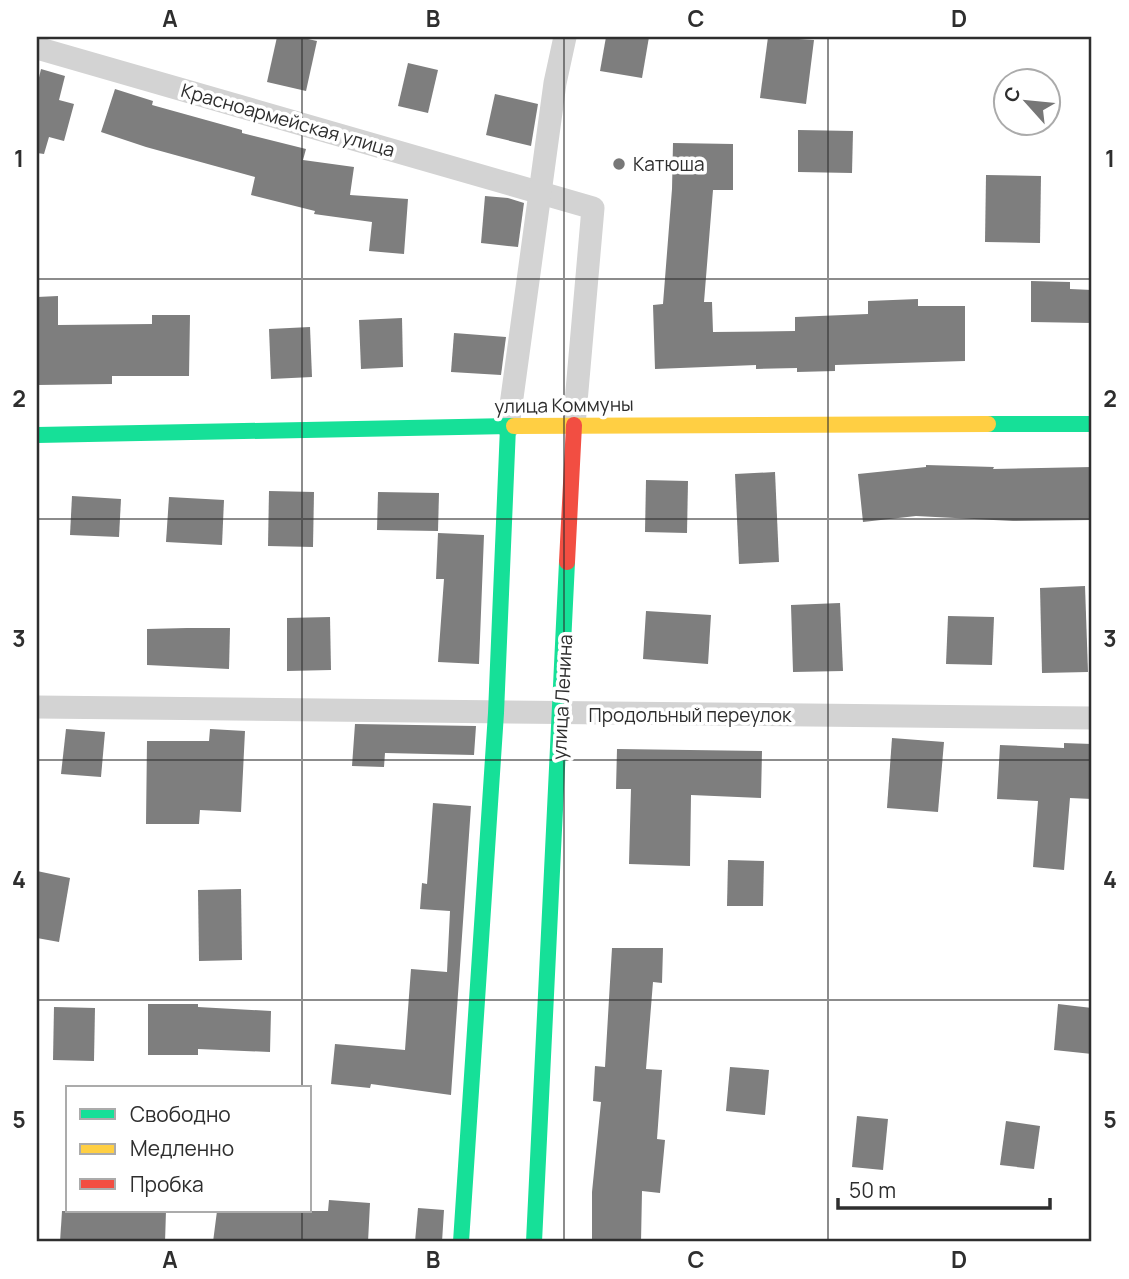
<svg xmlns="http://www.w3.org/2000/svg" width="1129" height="1279" viewBox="0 0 1129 1279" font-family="Manrope,sans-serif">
<rect width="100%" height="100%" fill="#fff"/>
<!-- building -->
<g fill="#7e7e7e">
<polygon points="277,37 299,37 317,41 306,91 267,82"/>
<polygon points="606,37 649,37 642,78 600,71"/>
<polygon points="768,37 814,40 806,104 760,98"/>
<polygon points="408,63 438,70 428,113 398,106"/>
<polygon points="41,69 65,76 59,100 74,104 64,141 49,137 44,154 37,153 37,86"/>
<polygon points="115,89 153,101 152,105 242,130 242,133 306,149 303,160 354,167 350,195 408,199 404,254 369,251 372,222 314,214 315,211 251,195 255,177 146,147 101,132"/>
<polygon points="495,94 538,104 531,146 486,135"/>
<polygon points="798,130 853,131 852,173 798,172"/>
<polygon points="673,143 733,144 733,190 713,190 704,302 712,302 713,332 795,331 795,317 868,314 868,301 918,299 918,306 965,306 965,361 835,365 835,371 797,372 797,368 756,369 756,365 655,369 653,305 663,304 672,189"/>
<polygon points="986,175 1041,176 1040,243 985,242"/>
<polygon points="485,196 508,198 524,203 518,247 481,243"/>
<polygon points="1031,281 1070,282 1070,289 1092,290 1092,323 1031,322"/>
<polygon points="58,296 58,325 152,324 152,315 190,315 189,376 112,376 112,384 37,385 37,297"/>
<polygon points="402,318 403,367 361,369 359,320"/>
<polygon points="310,327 312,377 271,379 269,329"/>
<polygon points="454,333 506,337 501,375 451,372"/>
<polygon points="926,465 994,467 993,469 1092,467 1092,520 1013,521 916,516 863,522 858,474 926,467"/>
<polygon points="775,472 779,562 739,564 735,474"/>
<polygon points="646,480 688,481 687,533 645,532"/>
<polygon points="269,491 314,492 313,547 268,546"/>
<polygon points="378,492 439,493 438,531 377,530"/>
<polygon points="72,496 121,499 119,537 70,535"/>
<polygon points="169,497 224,500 222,545 166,542"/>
<polygon points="438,533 484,535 479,664 438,662 444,579 436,579"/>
<polygon points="1085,586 1088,672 1042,673 1040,588"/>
<polygon points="840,603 843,671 793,672 791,605"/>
<polygon points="646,611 711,615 708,664 643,659"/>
<polygon points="948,616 994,617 992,665 946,664"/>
<polygon points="330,617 331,670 287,671 287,618"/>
<polygon points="187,628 230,628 229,669 147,665 147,629"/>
<polygon points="355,724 476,726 474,755 385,753 384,767 352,766"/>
<polygon points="66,729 105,732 101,777 61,774"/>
<polygon points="210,729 245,731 241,812 200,810 199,824 146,824 147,741 209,741"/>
<polygon points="892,738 944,742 938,812 887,808"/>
<polygon points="1064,743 1092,744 1092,799 1070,798 1064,870 1033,867 1038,801 997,799 1000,745 1064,748"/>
<polygon points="617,749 762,751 761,798 691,795 690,866 629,864 631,789 616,789"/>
<polygon points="433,803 471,806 451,1095 371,1084 370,1088 331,1084 335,1044 405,1050 411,969 447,972 450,911 420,909 422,883 427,884"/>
<polygon points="728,860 764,861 763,906 727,906"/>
<polygon points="37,871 70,878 59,942 37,938"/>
<polygon points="241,889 242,960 199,961 198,890"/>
<polygon points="612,948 663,948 662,983 653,982 646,1069 662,1070 657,1139 665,1140 660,1193 642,1191 641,1242 592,1242 592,1192 601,1102 593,1101 595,1066 605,1067"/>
<polygon points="148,1004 198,1004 198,1007 271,1011 270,1052 198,1049 198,1055 148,1055"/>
<polygon points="1058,1004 1092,1008 1092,1054 1054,1050"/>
<polygon points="54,1007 95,1008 94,1061 53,1060"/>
<polygon points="730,1067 769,1070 765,1115 726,1111"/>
<polygon points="857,1116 888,1119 883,1170 852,1167"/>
<polygon points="1006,1121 1040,1126 1034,1169 1000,1165"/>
<polygon points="329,1200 370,1203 368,1242 213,1242 217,1211 328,1211"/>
<polygon points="418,1208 444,1210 442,1242 415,1242"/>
<polygon points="62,1211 166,1211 165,1242 60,1242"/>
</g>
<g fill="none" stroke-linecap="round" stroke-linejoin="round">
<!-- street -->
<g stroke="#d3d3d3" stroke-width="23">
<polyline points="37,48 593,208 574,425"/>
<polyline points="508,427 555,83 565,37"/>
<polyline points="37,707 1092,718"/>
</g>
<!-- fast -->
<g stroke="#16e098" stroke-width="16">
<polyline points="988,424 1092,424"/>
<polyline points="37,435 514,426"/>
<polyline points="461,1242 496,713 508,427"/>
<polyline points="534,1242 567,562"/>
</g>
<!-- slow -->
<polyline stroke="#ffcf43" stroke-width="16" points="514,426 988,424"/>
<!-- jam -->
<polyline stroke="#f24e42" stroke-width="16" points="567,562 574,425"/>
</g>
<!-- grid -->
<path fill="none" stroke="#2e2e2e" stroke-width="2" stroke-opacity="0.55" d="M302,37v1051M564,37v1205M828,37v1205M37,279h1055M37,519h1055M37,760h1055M37,1000h1055M302,1211v31"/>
<!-- markers -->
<circle fill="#777" stroke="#fff" stroke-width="2.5" cx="619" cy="164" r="7"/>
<g text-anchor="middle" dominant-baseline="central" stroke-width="7" stroke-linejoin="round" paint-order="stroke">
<!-- street labels -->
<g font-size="19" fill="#2e2e2e" stroke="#fff">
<text transform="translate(288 120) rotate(16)">Красноармейская улица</text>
<text transform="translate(564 405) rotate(-1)">улица Коммуны</text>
<text transform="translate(562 697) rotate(-87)">улица Ленина</text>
<text x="690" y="715">Продольный переулок</text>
</g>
<!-- poi labels -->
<g font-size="19" fill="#2e2e2e" stroke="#fff" text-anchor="start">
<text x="633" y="164">Катюша</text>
</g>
</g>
<!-- border -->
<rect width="1129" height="1279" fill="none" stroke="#ffffff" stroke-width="77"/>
<!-- legend -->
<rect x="66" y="1086" width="245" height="126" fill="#ffffff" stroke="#ababab" stroke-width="2"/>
<rect x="80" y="1109" width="35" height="10" fill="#16e098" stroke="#ababab" stroke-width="2"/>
<text x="130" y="1122" font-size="21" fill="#2e2e2e">Свободно</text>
<rect x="80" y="1144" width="35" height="10" fill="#ffcf43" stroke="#ababab" stroke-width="2"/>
<text x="130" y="1156" font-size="21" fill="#2e2e2e">Медленно</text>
<rect x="80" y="1179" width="35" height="10" fill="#f24e42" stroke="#ababab" stroke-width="2"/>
<text x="130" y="1192" font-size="21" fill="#2e2e2e">Пробка</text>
<!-- north arrow -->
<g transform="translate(1027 102) rotate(297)"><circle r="33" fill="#ffffff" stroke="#ababab" stroke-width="2"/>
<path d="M0-5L12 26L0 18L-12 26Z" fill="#777777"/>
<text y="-10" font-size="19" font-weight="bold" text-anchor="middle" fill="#2e2e2e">С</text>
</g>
<!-- scale -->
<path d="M838 1198v10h212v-10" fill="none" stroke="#2e2e2e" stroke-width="3.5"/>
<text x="849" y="1198" font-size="21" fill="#2e2e2e" stroke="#ffffff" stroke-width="5" paint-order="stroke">50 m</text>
<rect x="38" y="38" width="1052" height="1202" fill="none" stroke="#2e2e2e" stroke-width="2.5"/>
<g font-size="23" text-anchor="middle" font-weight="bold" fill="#2e2e2e">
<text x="170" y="27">A</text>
<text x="433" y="27">B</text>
<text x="696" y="27">C</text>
<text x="959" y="27">D</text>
<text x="19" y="167">1</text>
<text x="1110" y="167">1</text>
<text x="19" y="407">2</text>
<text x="1110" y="407">2</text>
<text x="19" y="647">3</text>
<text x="1110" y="647">3</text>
<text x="19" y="888">4</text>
<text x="1110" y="888">4</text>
<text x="19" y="1128">5</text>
<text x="1110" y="1128">5</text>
<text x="170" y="1268">A</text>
<text x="433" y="1268">B</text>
<text x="696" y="1268">C</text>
<text x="959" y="1268">D</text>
</g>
</svg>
